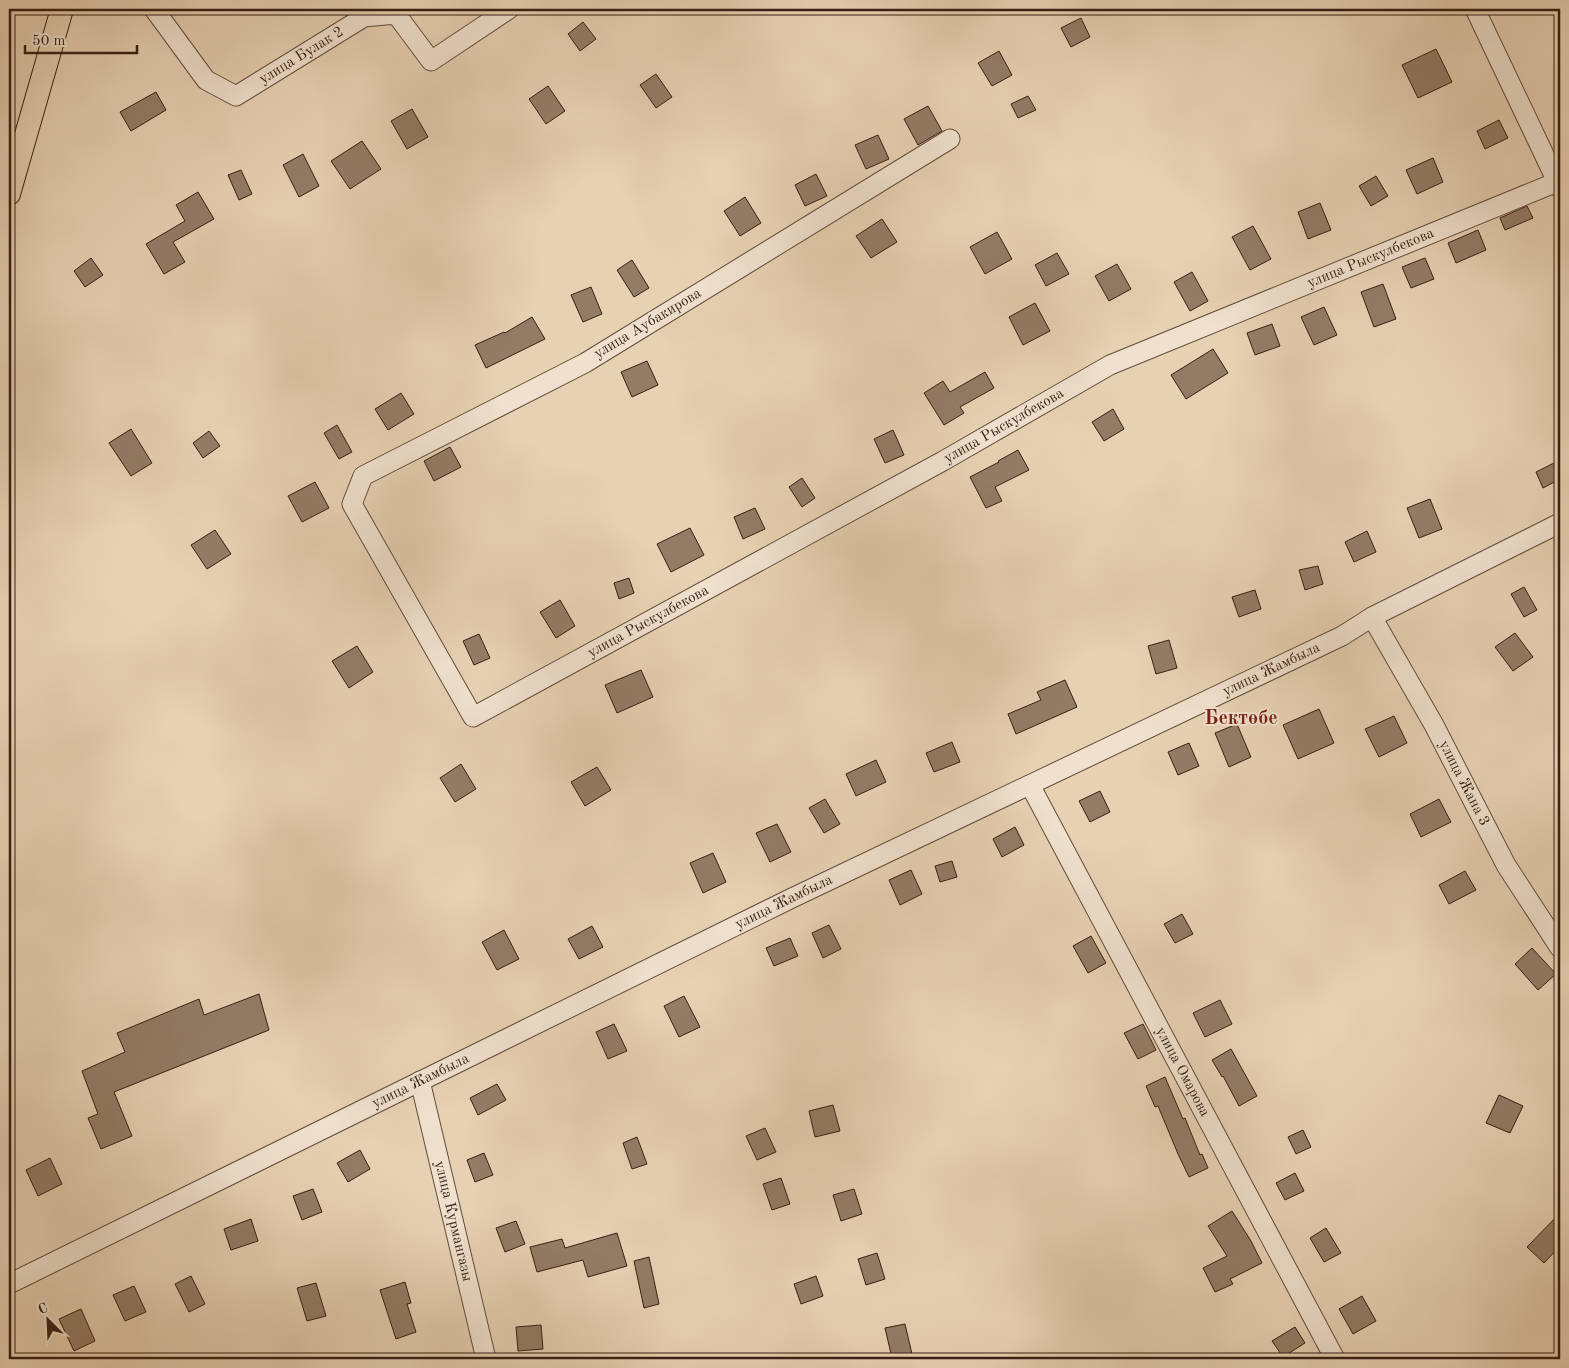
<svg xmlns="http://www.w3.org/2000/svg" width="1569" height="1368" viewBox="0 0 1569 1368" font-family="'Old Standard TT',serif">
<rect width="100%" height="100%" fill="#e7d1b3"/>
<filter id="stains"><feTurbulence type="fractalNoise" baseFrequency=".004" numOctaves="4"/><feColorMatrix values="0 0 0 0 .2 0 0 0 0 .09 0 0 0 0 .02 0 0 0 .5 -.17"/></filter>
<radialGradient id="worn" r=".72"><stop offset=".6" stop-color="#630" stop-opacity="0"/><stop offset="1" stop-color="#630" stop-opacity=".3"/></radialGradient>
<!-- building -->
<g fill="#937c66" stroke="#371f12">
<polygon points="1081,18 1090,37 1071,47 1061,28"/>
<polygon points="583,22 596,39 580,51 568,34"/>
<polygon points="1436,49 1452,82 1418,98 1402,65"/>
<polygon points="999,51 1012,75 992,86 978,63"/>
<polygon points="656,74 672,97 656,108 640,85"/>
<polygon points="548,86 565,111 546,124 529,99"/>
<polygon points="156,92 166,110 131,131 120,112"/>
<polygon points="1028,96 1036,110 1018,118 1011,104"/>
<polygon points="928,106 942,131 918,145 904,119"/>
<polygon points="412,109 428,137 407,149 391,121"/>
<polygon points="1499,120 1508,138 1485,149 1477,131"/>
<polygon points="878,135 889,159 866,169 855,145"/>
<polygon points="362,141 381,169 350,189 331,161"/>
<polygon points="303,154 319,186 299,197 283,165"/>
<polygon points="1433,158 1443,182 1417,194 1406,170"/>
<polygon points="241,170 252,194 239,200 228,175"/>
<polygon points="816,174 827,196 805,206 795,185"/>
<polygon points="1376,176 1388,196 1371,206 1359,186"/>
<polygon points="198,192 214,219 173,242 185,262 164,274 146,244 185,221 176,205"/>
<polygon points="745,197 761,223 740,236 724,211"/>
<polygon points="1320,203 1331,230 1308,239 1298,212"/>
<polygon points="1527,206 1533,218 1505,230 1500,218"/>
<polygon points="882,219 897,242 871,258 856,236"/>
<polygon points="1253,226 1271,259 1250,270 1232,237"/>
<polygon points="1478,230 1486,250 1456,263 1448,243"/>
<polygon points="997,232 1012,259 985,274 970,247"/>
<polygon points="1057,253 1069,274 1046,286 1035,265"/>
<polygon points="91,258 103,275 85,287 74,271"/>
<polygon points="1425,258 1434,279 1411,288 1402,267"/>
<polygon points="632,260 649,288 634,297 617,270"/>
<polygon points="1117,264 1131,289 1109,301 1095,276"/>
<polygon points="1192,272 1208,301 1190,311 1174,282"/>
<polygon points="1383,284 1396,319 1374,327 1361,292"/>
<polygon points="591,287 602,314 583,322 571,295"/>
<polygon points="1035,303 1050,331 1023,345 1009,317"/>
<polygon points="1324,307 1337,335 1314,345 1301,317"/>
<polygon points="532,317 545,339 486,368 475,345 504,332 505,333"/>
<polygon points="1272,324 1280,346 1255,355 1247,333"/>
<polygon points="1213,349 1228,373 1186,399 1171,375"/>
<polygon points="647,361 658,385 632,397 621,372"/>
<polygon points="985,372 994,388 960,407 964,413 944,425 924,393 943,381 950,392"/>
<polygon points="401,393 414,414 388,430 375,409"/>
<polygon points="1113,409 1124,429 1104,441 1092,422"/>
<polygon points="337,425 352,452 339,459 324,433"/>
<polygon points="131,429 152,463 131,476 109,443"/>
<polygon points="893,430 904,455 885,463 874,439"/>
<polygon points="209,431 220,446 203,458 193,443"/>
<polygon points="450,447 461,467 434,481 424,461"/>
<polygon points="1018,450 1029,470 995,487 1002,501 986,508 970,477 999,462 998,461"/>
<polygon points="1560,460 1560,479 1543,488 1536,472"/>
<polygon points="802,478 815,498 802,507 789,487"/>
<polygon points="315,482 329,508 302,522 288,496"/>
<polygon points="1430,499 1442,529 1419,538 1407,508"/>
<polygon points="755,508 765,529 743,539 734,517"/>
<polygon points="690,528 704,555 671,572 657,544"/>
<polygon points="215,530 231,554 207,569 191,545"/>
<polygon points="1367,531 1376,552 1354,562 1345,542"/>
<polygon points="1318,566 1323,584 1305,590 1299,570"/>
<polygon points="629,578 634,593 619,599 614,583"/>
<polygon points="1524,587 1537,610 1524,617 1511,594"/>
<polygon points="1255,590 1261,609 1239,617 1232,597"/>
<polygon points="560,600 575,626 556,638 540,612"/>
<polygon points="1515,633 1533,657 1513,671 1495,647"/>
<polygon points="479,634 490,658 474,665 463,641"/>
<polygon points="1169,640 1177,668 1156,674 1148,646"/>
<polygon points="357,646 373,672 349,688 332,661"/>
<polygon points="641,670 653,697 617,713 605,685"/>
<polygon points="1065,680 1077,707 1016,734 1008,714 1041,700 1037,692"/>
<polygon points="1319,709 1334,743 1298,759 1283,725"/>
<polygon points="1394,716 1407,743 1379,757 1365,729"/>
<polygon points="1237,724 1251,757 1229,767 1215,733"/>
<polygon points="952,742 960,762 934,772 926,753"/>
<polygon points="1189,743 1199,766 1178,775 1168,752"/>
<polygon points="876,760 886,782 856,796 846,774"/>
<polygon points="461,764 476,789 455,802 440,778"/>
<polygon points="597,767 611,790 585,806 571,782"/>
<polygon points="1100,791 1110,812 1090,822 1079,801"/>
<polygon points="825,799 840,824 824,833 809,808"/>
<polygon points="1439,799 1451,822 1421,837 1410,814"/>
<polygon points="777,824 791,852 770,862 756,833"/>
<polygon points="1015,827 1024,845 1002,857 993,839"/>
<polygon points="713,853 726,882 703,893 690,863"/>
<polygon points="952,861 957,877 940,882 935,866"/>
<polygon points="911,870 922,894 900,905 889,880"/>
<polygon points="1465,871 1476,890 1449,904 1439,885"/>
<polygon points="1182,914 1193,934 1175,943 1164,924"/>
<polygon points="829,925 841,949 823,958 812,933"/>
<polygon points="592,926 603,947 579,959 568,939"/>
<polygon points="504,930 519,959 497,970 482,942"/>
<polygon points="1091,936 1106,963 1088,973 1073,946"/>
<polygon points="790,938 798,956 774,966 766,948"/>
<polygon points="1532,948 1556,974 1538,990 1515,964"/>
<polygon points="259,994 269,1030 114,1092 132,1136 101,1149 88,1118 98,1114 82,1071 125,1052 117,1033 199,999 204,1015"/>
<polygon points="684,996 700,1027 679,1037 664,1006"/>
<polygon points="1220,1000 1232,1024 1205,1037 1193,1013"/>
<polygon points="614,1024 627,1051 608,1059 596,1032"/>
<polygon points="1143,1024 1156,1050 1138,1059 1124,1033"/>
<polygon points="1231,1049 1257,1096 1239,1106 1223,1076 1222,1077 1212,1060"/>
<polygon points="1165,1077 1183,1119 1185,1118 1200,1155 1202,1154 1208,1168 1189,1177 1178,1154 1158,1106 1155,1107 1146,1086"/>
<polygon points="497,1084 506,1100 478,1115 470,1098"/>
<polygon points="1499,1095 1523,1106 1510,1133 1486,1123"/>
<polygon points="833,1105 840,1131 815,1137 809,1111"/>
<polygon points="765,1128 776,1152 757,1160 746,1136"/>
<polygon points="1303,1130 1311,1147 1296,1154 1288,1137"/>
<polygon points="637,1137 647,1164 632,1169 623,1143"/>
<polygon points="360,1150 370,1169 348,1182 337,1163"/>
<polygon points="484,1153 493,1175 475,1182 467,1160"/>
<polygon points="50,1158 62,1184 38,1196 26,1170"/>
<polygon points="1295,1173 1304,1191 1285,1200 1276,1183"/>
<polygon points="781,1178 790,1204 772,1210 763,1184"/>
<polygon points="313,1189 322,1212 302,1220 293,1196"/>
<polygon points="854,1189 862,1214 841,1221 833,1195"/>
<polygon points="1232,1211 1251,1241 1262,1263 1230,1279 1233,1284 1215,1292 1203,1268 1227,1256 1208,1226"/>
<polygon points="1560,1213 1560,1246 1544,1263 1527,1247"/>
<polygon points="251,1219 258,1241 231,1250 224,1229"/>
<polygon points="516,1221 525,1244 505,1252 496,1228"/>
<polygon points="1326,1228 1341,1253 1324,1262 1310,1238"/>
<polygon points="617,1233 627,1266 588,1277 583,1260 537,1272 530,1247 562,1239 565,1248"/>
<polygon points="877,1253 885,1279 866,1285 858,1259"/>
<polygon points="649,1257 659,1304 644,1308 634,1261"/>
<polygon points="191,1276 205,1304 189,1312 175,1284"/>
<polygon points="816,1276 823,1296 801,1304 794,1284"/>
<polygon points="405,1282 411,1303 407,1304 416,1332 396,1339 380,1290"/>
<polygon points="316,1283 326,1316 307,1321 297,1288"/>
<polygon points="134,1286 146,1312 125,1321 113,1295"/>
<polygon points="1362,1296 1376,1321 1353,1334 1339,1309"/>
<polygon points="81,1309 95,1341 74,1351 59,1319"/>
<polygon points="905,1324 912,1354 892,1358 885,1328"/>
<polygon points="541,1325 543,1349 518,1351 516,1327"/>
<polygon points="1295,1327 1305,1343 1283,1357 1272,1341"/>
</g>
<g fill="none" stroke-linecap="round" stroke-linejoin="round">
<defs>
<g id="minor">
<path id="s1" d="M154,9l52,71 30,16 128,-79 32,-3 35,47 78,-52"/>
<polyline points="1475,9 1560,188"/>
<path id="s2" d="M950,139l-365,224 -222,113 -11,28 121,213 470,-256 167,-96 447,-183"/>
<path id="s3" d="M1372,617l62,108 72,140 54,83"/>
<path id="s4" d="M1030,785l305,574"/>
<path id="s5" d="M420,1081l66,278"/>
<path id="s6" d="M9,1284l783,-386 550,-262 30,-19 188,-94"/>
</g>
<polyline id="major" points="9,194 62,9"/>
</defs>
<!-- minor casing -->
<use href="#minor" stroke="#634c3a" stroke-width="21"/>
<!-- major casing -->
<use href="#major" stroke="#371f12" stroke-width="24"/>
<!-- minor -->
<use href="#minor" stroke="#efe1ce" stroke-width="19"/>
<!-- major -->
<use href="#major" stroke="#e7d1b3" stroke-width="22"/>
</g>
<g text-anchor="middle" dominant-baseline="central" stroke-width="4" stroke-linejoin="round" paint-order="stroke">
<!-- street labels -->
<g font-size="15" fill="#371f12" stroke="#efe1ce">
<text stroke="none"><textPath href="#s1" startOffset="199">улица Булак 2</textPath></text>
<text stroke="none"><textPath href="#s2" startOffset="1962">улица Рыскулбекова</textPath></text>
<text transform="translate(648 324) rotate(-31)">улица Аубакирова</text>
<text stroke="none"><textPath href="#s2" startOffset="1558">улица Рыскулбекова</textPath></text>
<text stroke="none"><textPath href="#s2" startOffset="1152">улица Рыскулбекова</textPath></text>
<text stroke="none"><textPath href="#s6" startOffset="1404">улица Жамбыла</textPath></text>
<text stroke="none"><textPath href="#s3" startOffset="190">улица Жана 3</textPath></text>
<text stroke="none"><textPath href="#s6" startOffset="864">улица Жамбыла</textPath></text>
<text stroke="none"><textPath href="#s4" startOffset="325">улица Омарова</textPath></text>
<text stroke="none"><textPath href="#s6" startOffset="459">улица Жамбыла</textPath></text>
<text stroke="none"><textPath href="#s5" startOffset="144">улица Курмангазы</textPath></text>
</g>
<!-- district labels -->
<g font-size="20" font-weight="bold" fill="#7a1f14" stroke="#efe1ce">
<text x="1241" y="719">Бектөбе</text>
</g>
</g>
<!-- margin -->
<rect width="1569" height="1368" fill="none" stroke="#e7d1b3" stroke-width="30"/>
<rect x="10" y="10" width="1549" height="1348" fill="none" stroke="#371f12" stroke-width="2.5"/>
<rect x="15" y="15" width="1539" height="1338" fill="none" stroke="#371f12"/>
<!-- north arrow -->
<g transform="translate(48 1320) rotate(336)" stroke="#efe1ce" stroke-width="4" paint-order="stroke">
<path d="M0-4L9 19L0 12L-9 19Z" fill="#371f12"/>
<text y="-8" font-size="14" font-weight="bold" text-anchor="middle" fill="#371f12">С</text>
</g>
<!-- scale -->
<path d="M25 45v8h112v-8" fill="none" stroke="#371f12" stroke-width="2.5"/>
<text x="32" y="45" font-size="15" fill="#371f12" stroke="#efe1ce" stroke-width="4" paint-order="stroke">50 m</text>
<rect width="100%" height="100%" filter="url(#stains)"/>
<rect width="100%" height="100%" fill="url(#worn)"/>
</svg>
